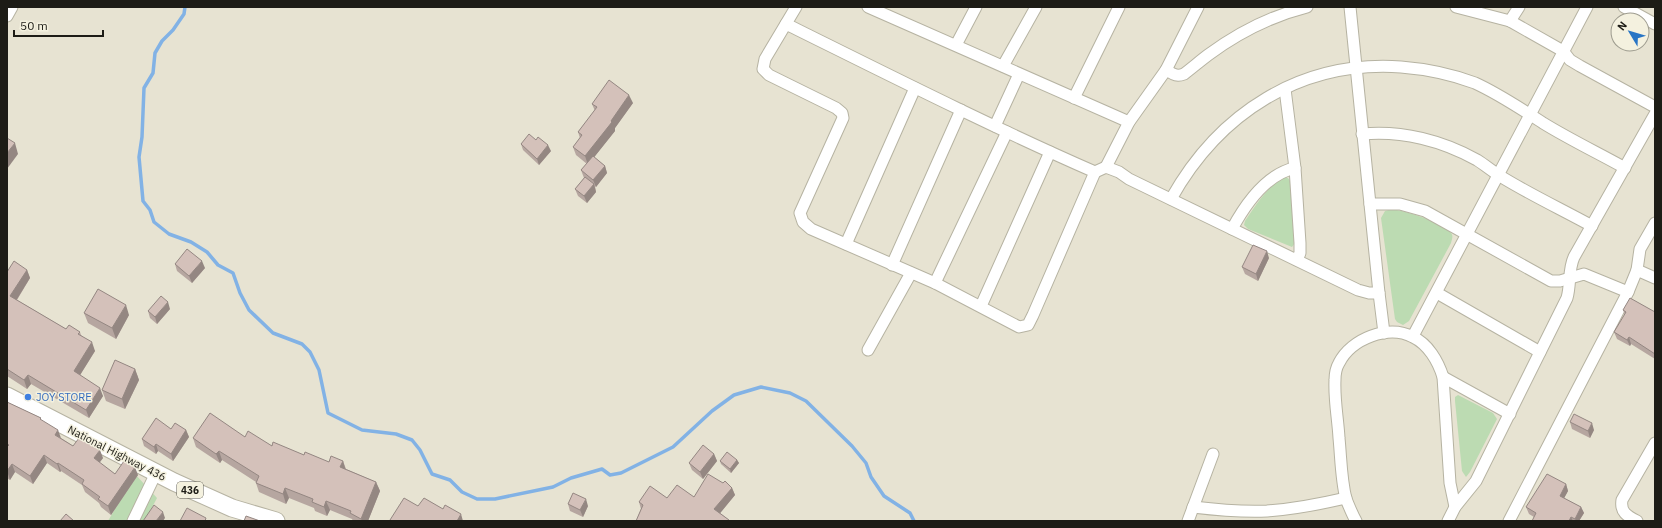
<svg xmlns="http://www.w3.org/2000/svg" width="1662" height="528" viewBox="0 0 1662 528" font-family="'IBM Plex Sans',sans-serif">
<rect width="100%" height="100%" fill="#e7e3d2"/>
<!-- green -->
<g fill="#bcdbb2">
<path d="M1286,177l3,2 1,2 5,62 -3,4 -44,-18 -4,-4 1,-4c9,-13 25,-39 41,-44z"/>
<path d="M1392,209c14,2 49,13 58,23 4,3 2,7 1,11l-42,78 -6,4 -6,-3 -2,-3 -14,-101 4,-7z"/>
<polygon points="1458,395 1493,413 1497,419 1470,472 1466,477 1462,471 1455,401 1455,397"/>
<polygon points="135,474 157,498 145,521 108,521"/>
</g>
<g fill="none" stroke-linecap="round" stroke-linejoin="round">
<!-- stream -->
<polyline stroke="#82b2e5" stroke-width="3.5" points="185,7 184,14 173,30 162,41 155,53 153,73 144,88 142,137 139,157 143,201 150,210 154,222 169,234 191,242 207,252 218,265 233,273 240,293 249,310 273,333 302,344 310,352 319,370 328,413 362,430 396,434 412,440 420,450 432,474 450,480 462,492 477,499 495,499 553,487 571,478 602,469 610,475 621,473 673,447 712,411 734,395 761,387 790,393 806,401 852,446 866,463 871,477 884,496 910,513 914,521"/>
<defs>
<g id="minor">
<polyline points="796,7 765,59 763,69 769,75 836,108 842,113 843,118 800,213 803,222 811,229 935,283 1019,327 1028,325 1033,315 1095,172"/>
<polyline points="868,7 1129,122"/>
<polyline points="1350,7 1379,293 1384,333"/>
<polyline points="1456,7 1510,21 1563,51 1570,60 1580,66 1655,107"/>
<polyline points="1624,7 1655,24"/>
<polyline points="7,16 12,7"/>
<polyline points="1510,21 1519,7"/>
<path d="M786,24c103,51 204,102 309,148l11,-5 13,5 10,7 229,111 11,3h10"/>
<polyline points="956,45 976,7"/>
<polyline points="1003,66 1036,7"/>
<path d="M1166,70c7,4 10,7 18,4 8,-6 16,-13 24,-19 30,-22 63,-39 99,-48"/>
<polyline points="1285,89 1295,168 1300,243 1300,253 1297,260"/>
<polyline points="1074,98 1119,7"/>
<polyline points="995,126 1019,74"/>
<path d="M1362,134c40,-4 81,7 115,26 8,5 15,11 23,16 29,18 61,33 92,50"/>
<polyline points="1106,167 1129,122 1166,70 1198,7"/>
<path d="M1171,199c48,-86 130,-139 230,-132 25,2 50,7 74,16 24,11 45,25 68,40 26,16 55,30 82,45"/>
<polyline points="1370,204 1400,204 1425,211 1551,281 1560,281 1584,274 1628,292"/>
<path d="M1232,229c13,-24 34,-55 63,-61"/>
<polyline points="846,244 915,88"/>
<polyline points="892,265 961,110"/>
<polyline points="1637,270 1640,249 1655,223"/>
<polyline points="935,283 1007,132"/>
<polyline points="1437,293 1540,352"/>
<polyline points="981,306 1050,152"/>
<polyline points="1413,336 1587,7"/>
<polyline points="868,350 911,273"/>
<polyline points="1443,377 1510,414"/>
<path d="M1193,507c25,3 50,5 74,4 27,-2 53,-7 79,-13"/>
<polyline points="133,521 156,473"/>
<polyline points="1188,521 1213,454"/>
<path d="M1356,521c-4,-7 -7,-15 -10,-22 -5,-20 -5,-41 -7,-61 -1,-19 -5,-38 -4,-58 0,-5 1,-12 4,-17 12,-24 49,-39 74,-26 15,7 25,24 30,40l7,106 5,24"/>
<path d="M1448,521l7,-14 21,-26 91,-183c4,-14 1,-28 7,-41l81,-143"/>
<polyline points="1509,521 1628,292 1637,270 1655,278"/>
<path d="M1637,521c-10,-5 -17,-9 -15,-21l33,-57"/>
</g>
<polyline id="primary" points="7,396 174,482 232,508 276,521"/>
</defs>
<!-- minor casing -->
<use href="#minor" stroke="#b6b3a2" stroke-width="13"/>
<!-- primary casing -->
<use href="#primary" stroke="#b6b3a2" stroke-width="19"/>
<!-- minor -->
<use href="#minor" stroke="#fff" stroke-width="11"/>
<!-- primary -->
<use href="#primary" stroke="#fff" stroke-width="17"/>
</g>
<!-- wall -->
<g fill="#b6a6a0">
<polygon points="633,103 615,128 615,131 594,157 605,166 607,173 596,187 595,186 596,192 587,203 578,196 575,189 584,178 581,170 587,164 576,155 573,147 580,138 578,132 595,111 592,104"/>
<polygon points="521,144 551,151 539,165 523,150"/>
<polygon points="1269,258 1258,281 1245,274 1242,267"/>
<polygon points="175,264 205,268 192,283 177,271"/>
<polygon points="27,270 30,278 17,300 66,329 80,332 81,335 95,351 80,375 103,396 89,418 31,384 27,389 7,376 7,272"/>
<polygon points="170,309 157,324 150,318 148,311"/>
<polygon points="1623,310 1655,312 1655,359 1631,344 1630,346 1617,339 1614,332 1625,315"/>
<polygon points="84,313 129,315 116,339 88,323"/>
<polygon points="135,369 139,380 125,409 106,401 102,390"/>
<polygon points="7,402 41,418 41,420 61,438 73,446 103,458 99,463 115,474 138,475 111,515 101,507 99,503 85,492 82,485 61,471 60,472 47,463 33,484 15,472 10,480 7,478"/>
<polygon points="1570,422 1594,430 1590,438 1572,429"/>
<polygon points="186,430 189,437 173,461 158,451 156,454 144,446 142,439"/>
<polygon points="245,437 272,446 329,462 343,461 346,469 376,482 380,491 368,521 353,521 352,519 330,510 327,516 315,511 314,508 289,498 286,504 259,492 256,483 256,482 222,460 220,463 196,447 193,438"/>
<polygon points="714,454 717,461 703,479 692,470 689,463"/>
<polygon points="737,460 739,463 731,473 721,464 720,461"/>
<polygon points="723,483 732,488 735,495 720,513 729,520 729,521 636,521 641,509 639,502 667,498 694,497"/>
<polygon points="1566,484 1568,491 1564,498 1581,507 1584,513 1579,521 1532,521 1534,517 1529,514 1526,507"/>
<polygon points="568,504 588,506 583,517 570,511"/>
</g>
<!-- shaded-wall -->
<g fill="#948782">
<polygon points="629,95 633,103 615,128 615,131 588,165 585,156"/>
<polygon points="15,143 18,154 7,169 7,153"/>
<polygon points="548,145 551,151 539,165 537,159"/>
<polygon points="605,166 607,173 596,187 593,180"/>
<polygon points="594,184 596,192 587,203 584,196"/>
<polygon points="1267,251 1269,258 1258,281 1256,274"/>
<polygon points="202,261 205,268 192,283 189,276"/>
<polygon points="27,270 30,278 14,304 10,296"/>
<polygon points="168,302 170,309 157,324 155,317"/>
<polygon points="126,305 129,315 116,339 112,328"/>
<polygon points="1629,337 1631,344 1630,346 1627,340"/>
<polygon points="92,342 95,351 77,380 74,371"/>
<polygon points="135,369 139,380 125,409 122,399"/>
<polygon points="28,375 31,384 27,389 24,380"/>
<polygon points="100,388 103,396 89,418 86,410"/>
<polygon points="1592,423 1594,430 1590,438 1588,431"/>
<polygon points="58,430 61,438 55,435"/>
<polygon points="186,430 189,437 173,461 171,454"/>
<polygon points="156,444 158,451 156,454 154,447"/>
<polygon points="100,450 103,458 97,466 94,458"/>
<polygon points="219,451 222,460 220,463 216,454"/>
<polygon points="714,454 717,461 703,479 700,472"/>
<polygon points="44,455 47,463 33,484 30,476"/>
<polygon points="737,460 739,463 731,473 730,469"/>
<polygon points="343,461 346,471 340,467"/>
<polygon points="58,463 61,471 60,472 57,464"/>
<polygon points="12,464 15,472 10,480 7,471"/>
<polygon points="135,467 138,475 111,515 108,506"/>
<polygon points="376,482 380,491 368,521 362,521 361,519"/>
<polygon points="1566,484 1568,491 1562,502 1560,496"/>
<polygon points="285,488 289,498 286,504 283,494"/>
<polygon points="732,488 735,495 717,517 714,509"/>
<polygon points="586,499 588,506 583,517 580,510"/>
<polygon points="326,501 330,510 327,516 324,507"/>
<polygon points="1581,507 1584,513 1579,521 1576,521 1575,519"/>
<polygon points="163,512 165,518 163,521 156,521"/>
<polygon points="461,514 463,521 457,521"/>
<polygon points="1571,517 1573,521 1569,521"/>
</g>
<!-- building -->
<g fill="#d4c1ba" stroke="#948782">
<polygon points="609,80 629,95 611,121 612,122 585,156 573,147 582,135 578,132 597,107 592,104"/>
<polygon points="529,134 536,140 538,137 548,145 537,159 521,144"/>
<polygon points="7,138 15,143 7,153"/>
<polygon points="593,156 605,166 593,180 581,170"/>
<polygon points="585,177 594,184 584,196 575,189"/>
<polygon points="1253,245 1267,251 1256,274 1242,267"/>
<polygon points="187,249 202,261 189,276 175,264"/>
<polygon points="14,261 27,270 10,296 66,329 69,325 80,332 78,334 92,342 74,371 100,388 86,410 28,375 24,380 7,369 7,272"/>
<polygon points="98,289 126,305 112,328 84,313"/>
<polygon points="161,296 168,302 155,317 148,311"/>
<polygon points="1630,298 1655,312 1655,354 1629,337 1627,340 1614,332 1626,312 1623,310"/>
<polygon points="115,360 135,369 122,399 102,390"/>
<polygon points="7,402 41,418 40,419 58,430 55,435 73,446 79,438 91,444 100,450 94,458 115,474 124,461 135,467 108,506 98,499 100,497 82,484 84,480 58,463 57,464 44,455 30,476 12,464 7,471 7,447 9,445 7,444"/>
<polygon points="210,413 245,437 248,431 272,446 273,442 304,455 305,452 329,462 331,456 343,461 340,467 376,482 361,519 350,513 351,511 326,501 324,507 312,502 313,499 285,488 283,494 256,483 259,476 219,451 216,454 193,438"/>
<polygon points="1574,414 1592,423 1588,431 1570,422"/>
<polygon points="156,418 171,429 175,423 186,430 171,454 156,444 154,447 142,439"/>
<polygon points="703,445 714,454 700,472 689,463"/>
<polygon points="727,452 737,460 730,469 720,461"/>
<polygon points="708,474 723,483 725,481 732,488 714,509 729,520 728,521 636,521 643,505 639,502 650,486 667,498 677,485 694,497"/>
<polygon points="1547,474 1566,484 1560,496 1581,507 1575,519 1571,517 1569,521 1532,521 1536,513 1526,507"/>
<polygon points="573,493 586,499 580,510 568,504"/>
<polygon points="404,498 418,506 424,498 443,509 445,505 461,514 457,521 392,521 390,520"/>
<polygon points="154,505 163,512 156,521 143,521"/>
<polygon points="187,508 206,518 205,521 180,521"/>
<polygon points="66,514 74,521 60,521"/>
<polygon points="246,516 260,521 244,521"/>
</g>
<!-- markers -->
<circle fill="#3f7fe0" stroke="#f4f1df" stroke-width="1.5" cx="28" cy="397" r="4"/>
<g text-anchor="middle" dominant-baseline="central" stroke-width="3" stroke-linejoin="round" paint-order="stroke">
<!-- shield labels -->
<rect fill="#f4f1df" stroke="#5e5c52" stroke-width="1" x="177" y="482" width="26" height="16" rx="3"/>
<g font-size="10" font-weight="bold" fill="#1d1c16">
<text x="190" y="490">436</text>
</g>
<!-- shop labels -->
<g font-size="11" fill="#366cbe" stroke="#f4f1df" text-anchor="start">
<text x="36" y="397">JOY STORE</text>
</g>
<!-- street labels -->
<g font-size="11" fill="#1d1c16" stroke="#f4f1df">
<text transform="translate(117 453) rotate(27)">National Highway 436</text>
</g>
</g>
<!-- border -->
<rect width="1662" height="528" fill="none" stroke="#1d1c16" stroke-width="16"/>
<!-- north arrow -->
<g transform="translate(1630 32) rotate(308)"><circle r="19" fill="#f4f1df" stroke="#9e9c8f"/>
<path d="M0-3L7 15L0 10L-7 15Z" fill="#2875c5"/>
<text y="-6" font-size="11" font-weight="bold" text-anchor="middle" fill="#1d1c16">N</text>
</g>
<!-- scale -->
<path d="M14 30v6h89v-6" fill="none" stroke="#1d1c16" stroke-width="2"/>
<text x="20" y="30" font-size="12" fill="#1d1c16" stroke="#f4f1df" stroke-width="3" paint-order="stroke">50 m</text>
</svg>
